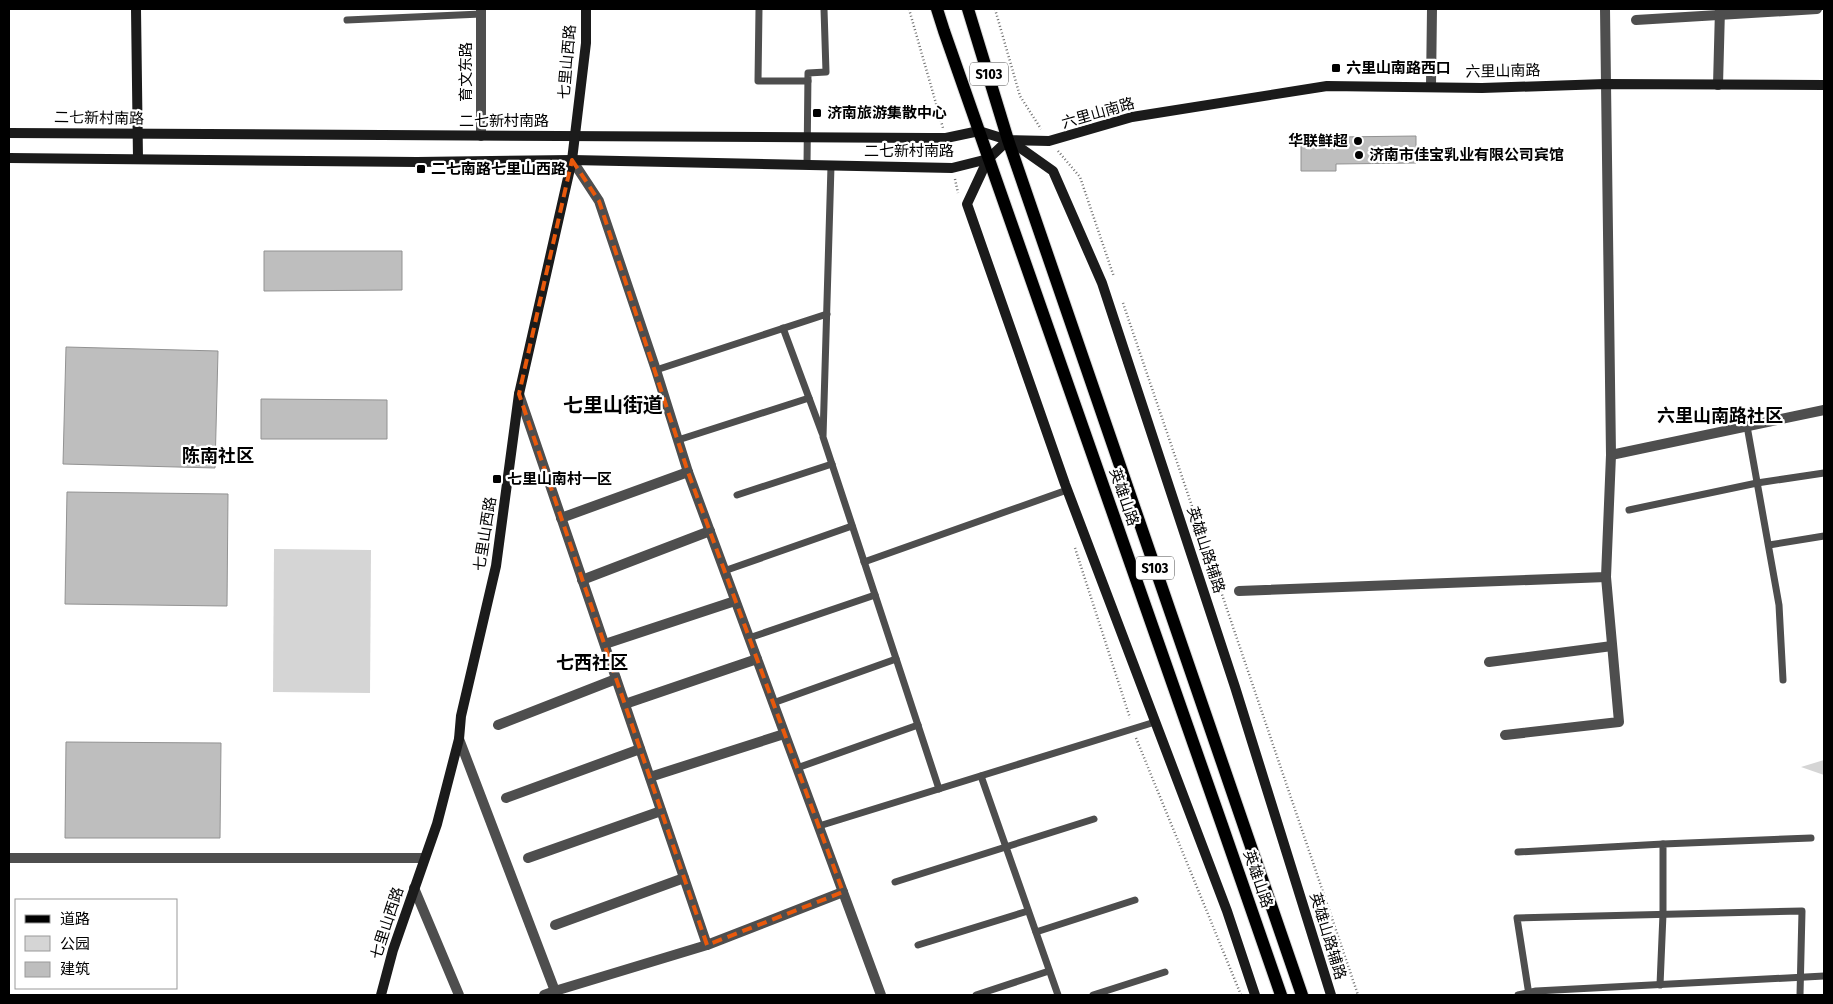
<svg xmlns="http://www.w3.org/2000/svg" width="1833" height="1004" viewBox="0 0 1833 1004" font-family="'Fira Sans Condensed','Noto Sans SC',sans-serif">
<rect width="100%" height="100%" fill="#fff"/>
<!-- green -->
<g fill="#d5d5d5">
<polygon points="274,549 371,550 370,693 273,692"/>
<polygon points="1824,760 1824,775 1801,767"/>
</g>
<!-- building -->
<g fill="#bebebe" stroke="#929292">
<polygon points="1416,136 1416,163 1336,164 1336,171 1301,171 1301,146 1337,146 1337,137"/>
<polygon points="264,251 402,251 402,290 264,291"/>
<polygon points="66,347 218,351 215,468 63,464"/>
<polygon points="261,399 387,400 387,439 261,439"/>
<polygon points="67,492 228,494 227,606 65,604"/>
<polygon points="66,742 221,743 220,838 65,838"/>
</g>
<g fill="none" stroke-linecap="round" stroke-linejoin="round">
<defs>
<g id="primary">
<polyline points="937,9 944,31 1222,825 1281,995"/>
<polyline points="968,9 1008,140 1302,995"/>
</g>
</defs>
<!-- primary casing -->
<use href="#primary" stroke="#dbdbdb" stroke-width="14"/>
<!-- path -->
<g stroke="#707070" stroke-width="2.5" stroke-dasharray="1 2.5" stroke-linecap="butt">
<polyline points="909,9 943,128"/>
<polyline points="995,9 1020,96 1041,129"/>
<polyline points="1058,151 1080,177 1114,277"/>
<polyline points="955,179 958,193"/>
<polyline points="1123,303 1358,995"/>
<polyline points="1075,548 1130,718"/>
<polyline points="1136,738 1241,995"/>
</g>
<!-- lane -->
<g stroke="#4e4e4e" stroke-width="7">
<polyline points="759,9 758,81 808,81"/>
<polyline points="347,20 481,14"/>
<polyline points="807,165 808,73 826,72 824,9"/>
<polyline points="831,166 823,437 939,789"/>
<polyline points="783,328 822,433"/>
<polyline points="656,370 827,314"/>
<polyline points="1747,426 1779,605 1783,680"/>
<polyline points="678,440 809,398"/>
<polyline points="737,495 832,464"/>
<polyline points="1629,510 1757,483 1824,473"/>
<polyline points="1769,545 1824,536"/>
<polyline points="864,562 1067,490"/>
<polyline points="724,571 852,526"/>
<polyline points="749,638 875,595"/>
<polyline points="773,703 896,659"/>
<polyline points="797,768 918,725"/>
<polyline points="981,776 1058,995"/>
<polyline points="819,826 1155,722"/>
<polyline points="1518,852 1663,844"/>
<polyline points="895,882 1094,819"/>
<polyline points="1036,932 1135,900"/>
<polyline points="918,945 1028,911"/>
<polyline points="1660,985 1663,914 1663,844 1811,838"/>
<polyline points="976,995 1049,971"/>
<polyline points="1093,995 1165,972"/>
<polyline points="1518,995 1536,991 1824,976"/>
<polyline points="1529,995 1517,918 1802,911 1800,995"/>
</g>
<!-- street -->
<g stroke="#4e4e4e" stroke-width="10">
<polyline points="481,9 481,136"/>
<polyline points="1636,20 1817,9"/>
<polyline points="1718,85 1720,9"/>
<polyline points="1431,86 1432,9"/>
<polyline points="572,160 599,201 656,370 688,472 881,995"/>
<polyline points="519,394 707,945 843,892"/>
<polyline points="1611,455 1824,410"/>
<polyline points="561,518 688,472"/>
<polyline points="582,580 710,531"/>
<polyline points="1239,591 1606,577 1611,455 1605,9"/>
<polyline points="605,644 735,601"/>
<polyline points="1489,662 1612,646"/>
<polyline points="625,704 757,659"/>
<polyline points="498,725 616,679"/>
<polyline points="1505,735 1619,722 1606,577"/>
<polyline points="459,739 555,991 707,945"/>
<polyline points="650,777 784,734"/>
<polyline points="506,798 640,749"/>
<polyline points="9,858 424,858"/>
<polyline points="528,858 661,811"/>
<polyline points="414,888 459,995"/>
<polyline points="555,925 684,878"/>
<polyline points="544,995 555,991"/>
</g>
<!-- secondary -->
<g stroke="#1b1b1b" stroke-width="10">
<polyline points="136,9 138,159"/>
<polyline points="9,133 929,138 946,138 979,131 1008,140 1049,141 1132,117 1327,86 1482,88 1605,84 1824,85"/>
<polyline points="1009,140 1053,171 1102,283 1235,687 1331,995"/>
<polyline points="9,158 417,162 572,160 952,168 988,159 1008,140"/>
<polyline points="988,159 967,204 1065,484 1227,911 1255,995"/>
<polyline points="381,995 393,950 437,824 459,739 461,716 496,566 519,394 572,160 586,43 586,9"/>
</g>
<!-- primary -->
<use href="#primary" stroke="#000" stroke-width="12"/>
</g>
<!-- marked area -->
<path fill="none" stroke="#e8590c" stroke-width="4" stroke-dasharray="10 6" stroke-linejoin="round" d="M572,160l27,41 89,271 155,420 -136,53 -188,-551z"/>
<!-- markers -->
<g fill="#000" stroke="#fff" stroke-width="2">
<rect x="1331" y="63" width="10" height="10" rx="2.5"/>
<rect x="812" y="108" width="10" height="10" rx="2.5"/>
<circle cx="1358" cy="141" r="5"/>
<circle cx="1359" cy="155" r="5"/>
<rect x="416" y="164" width="10" height="10" rx="2.5"/>
<rect x="492" y="474" width="10" height="10" rx="2.5"/>
</g>
<g text-anchor="middle" dominant-baseline="central" stroke-width="4.5" stroke-linejoin="round" paint-order="stroke">
<!-- shield labels -->
<g fill="#fff" stroke="#4c4c4c" stroke-width="1">
<rect x="970" y="62.5" width="38" height="23" rx="4"/>
<rect x="1136" y="556.5" width="38" height="23" rx="4"/>
</g>
<g font-size="14" font-weight="bold" fill="#000">
<text x="989" y="74">S103</text>
<text x="1155" y="568">S103</text>
</g>
<!-- street labels -->
<g font-size="15" fill="#000" stroke="#fff">
<text transform="translate(567 62) rotate(-85)">七里山西路</text>
<text transform="translate(1503 71) rotate(-1)">六里山南路</text>
<text transform="translate(466 72) rotate(-90)">育文东路</text>
<text transform="translate(1098 113) rotate(-16)">六里山南路</text>
<text transform="translate(99 118) rotate(1)">二七新村南路</text>
<text x="504" y="121">二七新村南路</text>
<text x="909" y="151">二七新村南路</text>
<text transform="translate(1124 497) rotate(71)">英雄山路</text>
<text transform="translate(485 534) rotate(-81)">七里山西路</text>
<text transform="translate(1206 550) rotate(72)">英雄山路辅路</text>
<text transform="translate(1258 879) rotate(71)">英雄山路</text>
<text transform="translate(387 923) rotate(-72)">七里山西路</text>
<text transform="translate(1328 936) rotate(73)">英雄山路辅路</text>
</g>
<!-- poi labels -->
<g font-size="15" font-weight="bold" fill="#000" stroke="#fff" text-anchor="start">
<text x="1346" y="68">六里山南路西口</text>
<text x="827" y="113">济南旅游集散中心</text>
<text x="1348" y="141" text-anchor="end">华联鲜超</text>
<text x="1369" y="155">济南市佳宝乳业有限公司宾馆</text>
<text x="431" y="169">二七南路七里山西路</text>
<text x="507" y="479">七里山南村一区</text>
</g>
<!-- quarter labels -->
<g font-size="18" font-weight="bold" fill="#000" stroke="#fff">
<text x="1720" y="416">六里山南路社区</text>
<text x="218" y="456">陈南社区</text>
<text x="592" y="663">七西社区</text>
</g>
<!-- district labels -->
<g font-size="20" font-weight="bold" fill="#000" stroke="#fff">
<text x="613" y="405">七里山街道</text>
</g>
</g>
<!-- border -->
<rect width="1833" height="1004" fill="none" stroke="#000000" stroke-width="20"/>
<!-- legend -->
<rect x="15" y="899" width="162" height="90" fill="#ffffff" stroke="#999999"/>
<rect x="25" y="915" width="25" height="8" fill="#000000" stroke="#999999"/>
<text x="60" y="924" font-size="15" fill="#000000">道路</text>
<rect x="25" y="936" width="25" height="15" fill="#d5d5d5" stroke="#999999"/>
<text x="60" y="949" font-size="15" fill="#000000">公园</text>
<rect x="25" y="962" width="25" height="15" fill="#bebebe" stroke="#999999"/>
<text x="60" y="974" font-size="15" fill="#000000">建筑</text>
</svg>
